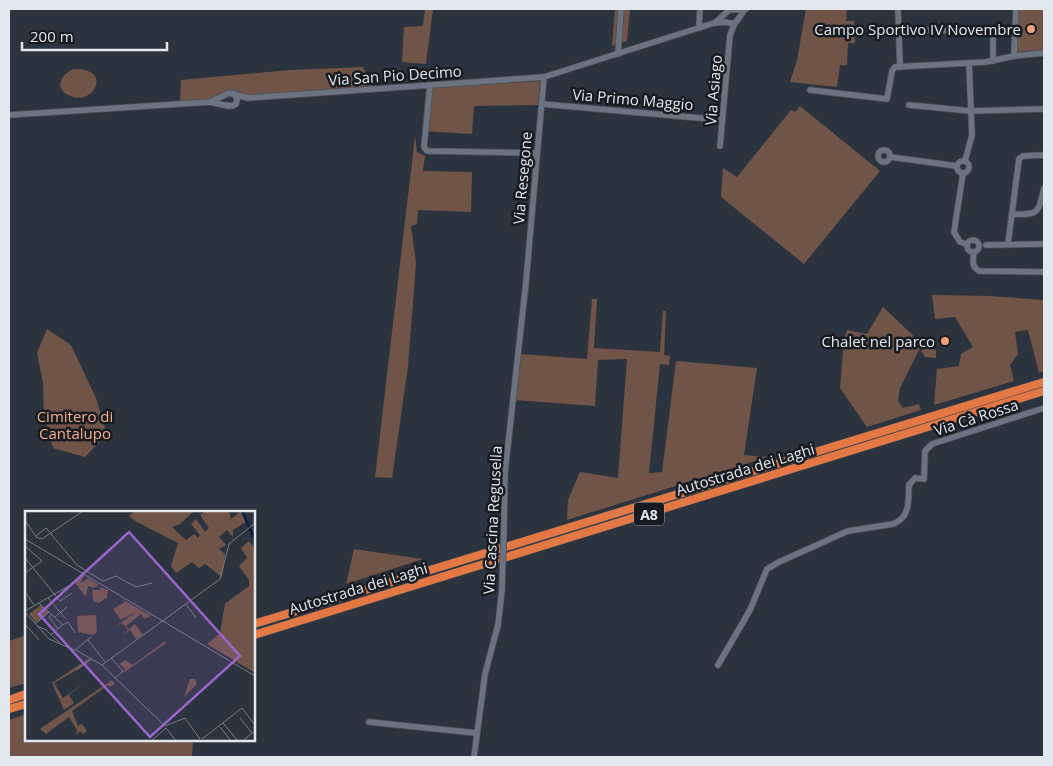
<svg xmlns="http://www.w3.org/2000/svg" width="1053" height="766" viewBox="0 0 1053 766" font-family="'Open Sans',sans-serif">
<rect width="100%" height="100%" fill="#2b333e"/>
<!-- green -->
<g fill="#715448">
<polygon points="425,9 433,9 426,64 402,62 404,27 423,26"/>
<polygon points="615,9 630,9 627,41 612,46"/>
<polygon points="806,9 847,9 846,21 854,21 855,43 848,43 847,65 840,65 837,87 790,82 797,60"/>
<polygon points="1018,9 1044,9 1044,50 1016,52"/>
<polygon points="363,67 372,87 180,101 181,80 290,70"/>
<path d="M73,69c43,-2 19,43 -8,24 -11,-8 -1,-20 8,-24z"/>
<polygon points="540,81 538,105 474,106 472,134 422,131 426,88"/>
<polygon points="800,106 880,171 804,264 721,197 723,168 737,177 791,110 795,112"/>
<polygon points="415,136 417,152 425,156 423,171 472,172 471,212 418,210 417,224 411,226 416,263 408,366 392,478 375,477"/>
<polygon points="932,295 991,296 1044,300 1044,371 1039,373 1028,330 1015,332 1018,354 1010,365 1014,381 934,405 937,369 959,366 961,354 973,347 955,317 935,319"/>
<polygon points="592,299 597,299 594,348 660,352 663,311 666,311 664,355 670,356 669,365 660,364 649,473 662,472 676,361 757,368 744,455 768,457 567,520 568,500 580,472 618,478 627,359 598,360 595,406 514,400 520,354 587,359"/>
<polygon points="883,307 922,344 900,388 898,401 903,408 919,404 921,410 867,427 840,388 844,339 847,330 867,334"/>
<polygon points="47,329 71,345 96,398 107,434 85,457 53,448 44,416 43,383 37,353"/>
<polygon points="930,342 929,348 936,350 936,358 925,357 921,351"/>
<polygon points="354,549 423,559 346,584"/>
<polygon points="26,635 26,683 9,688 9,641"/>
<polygon points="26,714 26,740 193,740 192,757 9,757 9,720"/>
</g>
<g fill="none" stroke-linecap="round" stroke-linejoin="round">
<defs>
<g id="minor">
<polyline points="898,9 900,67"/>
<polyline points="716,22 729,10 746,9"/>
<polyline points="699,28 700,9"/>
<polyline points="898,29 993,32 993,61"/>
<polyline points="618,54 621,9"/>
<polyline points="1014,56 1016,9"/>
<polyline points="430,86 424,147 427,151 537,153"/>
<polyline points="810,90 887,99 892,71 895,67 986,62 1014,56 1044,53"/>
<polyline points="210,102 229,93 248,98 544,77 714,23 726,22 733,24 737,21 745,9"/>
<polyline points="542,104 722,120"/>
<polyline points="226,105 232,106 236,104 237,99 234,93"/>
<polyline points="909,105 971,111 1044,109"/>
<polyline points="9,115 210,102 228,106"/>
<polyline points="720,146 730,35 735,23"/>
<circle cx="884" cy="156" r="6"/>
<polyline points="890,157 957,166"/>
<circle cx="963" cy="167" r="6"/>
<polyline points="965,161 972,135 969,63"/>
<polyline points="963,173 954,232 960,242 967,244"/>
<path d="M1012,214c27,1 26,0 32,-26"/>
<circle cx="973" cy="246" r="6"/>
<polyline points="1008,244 1019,159 1023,156 1044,155"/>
<polyline points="986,245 1044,244"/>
<path d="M974,252c-1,9 -3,14 5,19l65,1"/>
<polyline points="504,526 505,472 526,282 544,77"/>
<path d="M718,665l32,-55 17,-41 12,-7 69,-31 45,-7c18,-7 15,-23 16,-39l6,-7 9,1 1,-28 7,-7 112,-36"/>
<polyline points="369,722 476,733"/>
<polyline points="474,757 485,674 498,625 502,590"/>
</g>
<g id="highway">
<polyline points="254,624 1044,382"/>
<polyline points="254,635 1044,391"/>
<polyline points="9,700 26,694"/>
<polyline points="9,709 26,704"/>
</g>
</defs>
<!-- minor casing -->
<use href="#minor" stroke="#4a5059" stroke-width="7"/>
<!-- highway casing -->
<use href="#highway" stroke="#4a5059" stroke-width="9"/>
<!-- minor -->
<use href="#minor" stroke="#6a737f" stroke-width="5.5"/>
<!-- highway -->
<use href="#highway" stroke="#e37844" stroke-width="8"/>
<defs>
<polyline id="minor-bridge" points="502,590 504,526"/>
</defs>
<!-- minor-bridge casing -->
<use href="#minor-bridge" stroke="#4a5059" stroke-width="7" stroke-linecap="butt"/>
<!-- minor-bridge -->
<use href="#minor-bridge" stroke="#6a737f" stroke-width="5.5"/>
</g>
<!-- markers -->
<g fill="#f1a17c" stroke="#171b20" stroke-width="2">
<circle cx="1031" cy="29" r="5"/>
<circle cx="945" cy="341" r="5"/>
</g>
<g text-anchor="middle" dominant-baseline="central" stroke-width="5" stroke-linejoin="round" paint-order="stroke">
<!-- shield labels -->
<rect fill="#171b20" stroke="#a6aab1" stroke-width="1" x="634" y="502.5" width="30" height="23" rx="4"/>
<g font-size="14" font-weight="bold" fill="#e3e8ef">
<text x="649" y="514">A8</text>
</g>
<!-- poi labels -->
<g font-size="15" fill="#e3e8ef" stroke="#171b20" text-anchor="end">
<text x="1021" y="29">Campo Sportivo IV Novembre</text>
<text x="935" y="341">Chalet nel parco</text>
</g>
<!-- street labels -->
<g font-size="15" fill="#e3e8ef" stroke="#171b20">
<text transform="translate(395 75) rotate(-4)">Via San Pio Decimo</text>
<text transform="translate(713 90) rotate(-85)">Via Asiago</text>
<text transform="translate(633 99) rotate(5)">Via Primo Maggio</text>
<text transform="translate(522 178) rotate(-85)">Via Resegone</text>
<text transform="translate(976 417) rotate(-18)">Via Cà Rossa</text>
<text transform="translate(745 469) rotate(-17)">Autostrada dei Laghi</text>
<text transform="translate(492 520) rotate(-87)">Via Cascina Regusella</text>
<text transform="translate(358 588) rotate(-17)">Autostrada dei Laghi</text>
</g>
<!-- park labels -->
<g font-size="15" fill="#f6af8f" stroke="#171b20">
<text x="75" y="416">Cimitero di<tspan x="75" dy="17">Cantalupo</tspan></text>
</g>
</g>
<!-- overview -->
<g transform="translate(25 511)">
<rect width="230" height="230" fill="#2b333e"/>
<path d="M110,0h59l-14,13 -8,3 14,13 8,-6 4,4 2,-3 -9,-11 5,-5 9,13 4,-4 -9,-13 5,-4h24l2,8 10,-8 5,11 -13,8v7l-6,-7 -8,7 7,8 -7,4 6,5 -3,23 -17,-13 -6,4 -7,-6 -16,11 -5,-7 7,-23 -43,-22 -6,-5zM224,30l6,8v124l-48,-29 13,-11 5,-29 -10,7 34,-25v-6l-10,-14 8,-8 -6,-10zM56,63l3,2 -3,7 7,-5 11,7 -5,3 -6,-2 -2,11 -11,-14zM75,76l8,3 -1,7 -8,6 -6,-2 -1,-11h8zM97,88l29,17 -7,3 -3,-5 -15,12 3,3 6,-5 8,11 -7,4 -6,-9 -8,6 6,-6 -6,-7 -6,3 21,-15 -16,9 -8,-11 12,-7zM16,94l8,7 -13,11 -7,-9zM71,104l1,17 -4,3 -15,-3 -1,-16zM140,130l1,2 -44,31 3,-5 -5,-5 5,-4 8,5zM63,148l3,1 -9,7 -28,16 9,15 21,-15 -15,12 5,8 -10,7 -12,-27zM165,168h5l2,5 -13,13zM87,169l3,4 -5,3 -2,-2 -36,26 6,15 4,-2 5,7 -4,3 -3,-3 -4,4 1,-5 -8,-13 -23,17 -6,-5z" fill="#715448"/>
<path fill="none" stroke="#071f3d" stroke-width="2.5" d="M217,0l13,29"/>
<path fill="none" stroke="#757b85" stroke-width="1" d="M0,9l11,17 6,2 41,-28M11,25l10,-8 31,37 26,16 13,-5 20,11 16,-4M0,28l230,137M0,35l17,15 -17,12M0,47l35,43 12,-8M0,81l9,13M23,87l18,21M14,92l24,22 5,-3 7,11M161,93l10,14M0,100l47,-27 5,-6M0,101l24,27 25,11M27,103l-3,3 9,12M30,106l12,-10M0,113l14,16M10,113l14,-12M12,115l9,4 14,13M26,124l12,-11M63,129l17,22M49,138l28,16 38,37M51,138l15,-12M86,147l12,13 -8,7M77,154l118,-86 9,-35 26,-21M51,159l15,-11M114,190l26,25M215,207l12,15M198,212l15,18M140,215l20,-8 15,21M195,216l11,14M141,217l10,13M177,228l40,-31 13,17M126,230l15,-13M217,230l13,-10"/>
<path fill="#9a64cd" fill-opacity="0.15" stroke="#9a64cd" stroke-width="2.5" d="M104,21l111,124 -90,81 -111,-123z"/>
<rect width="230" height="230" fill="none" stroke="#e3e8ef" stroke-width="2.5"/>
</g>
<!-- border -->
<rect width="1053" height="766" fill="none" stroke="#e3e8ef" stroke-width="20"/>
<!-- scale -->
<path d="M22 42v8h145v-8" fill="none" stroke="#e3e8ef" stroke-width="2.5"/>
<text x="30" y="42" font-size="15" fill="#e3e8ef" stroke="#171b20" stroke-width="4" paint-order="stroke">200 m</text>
</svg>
